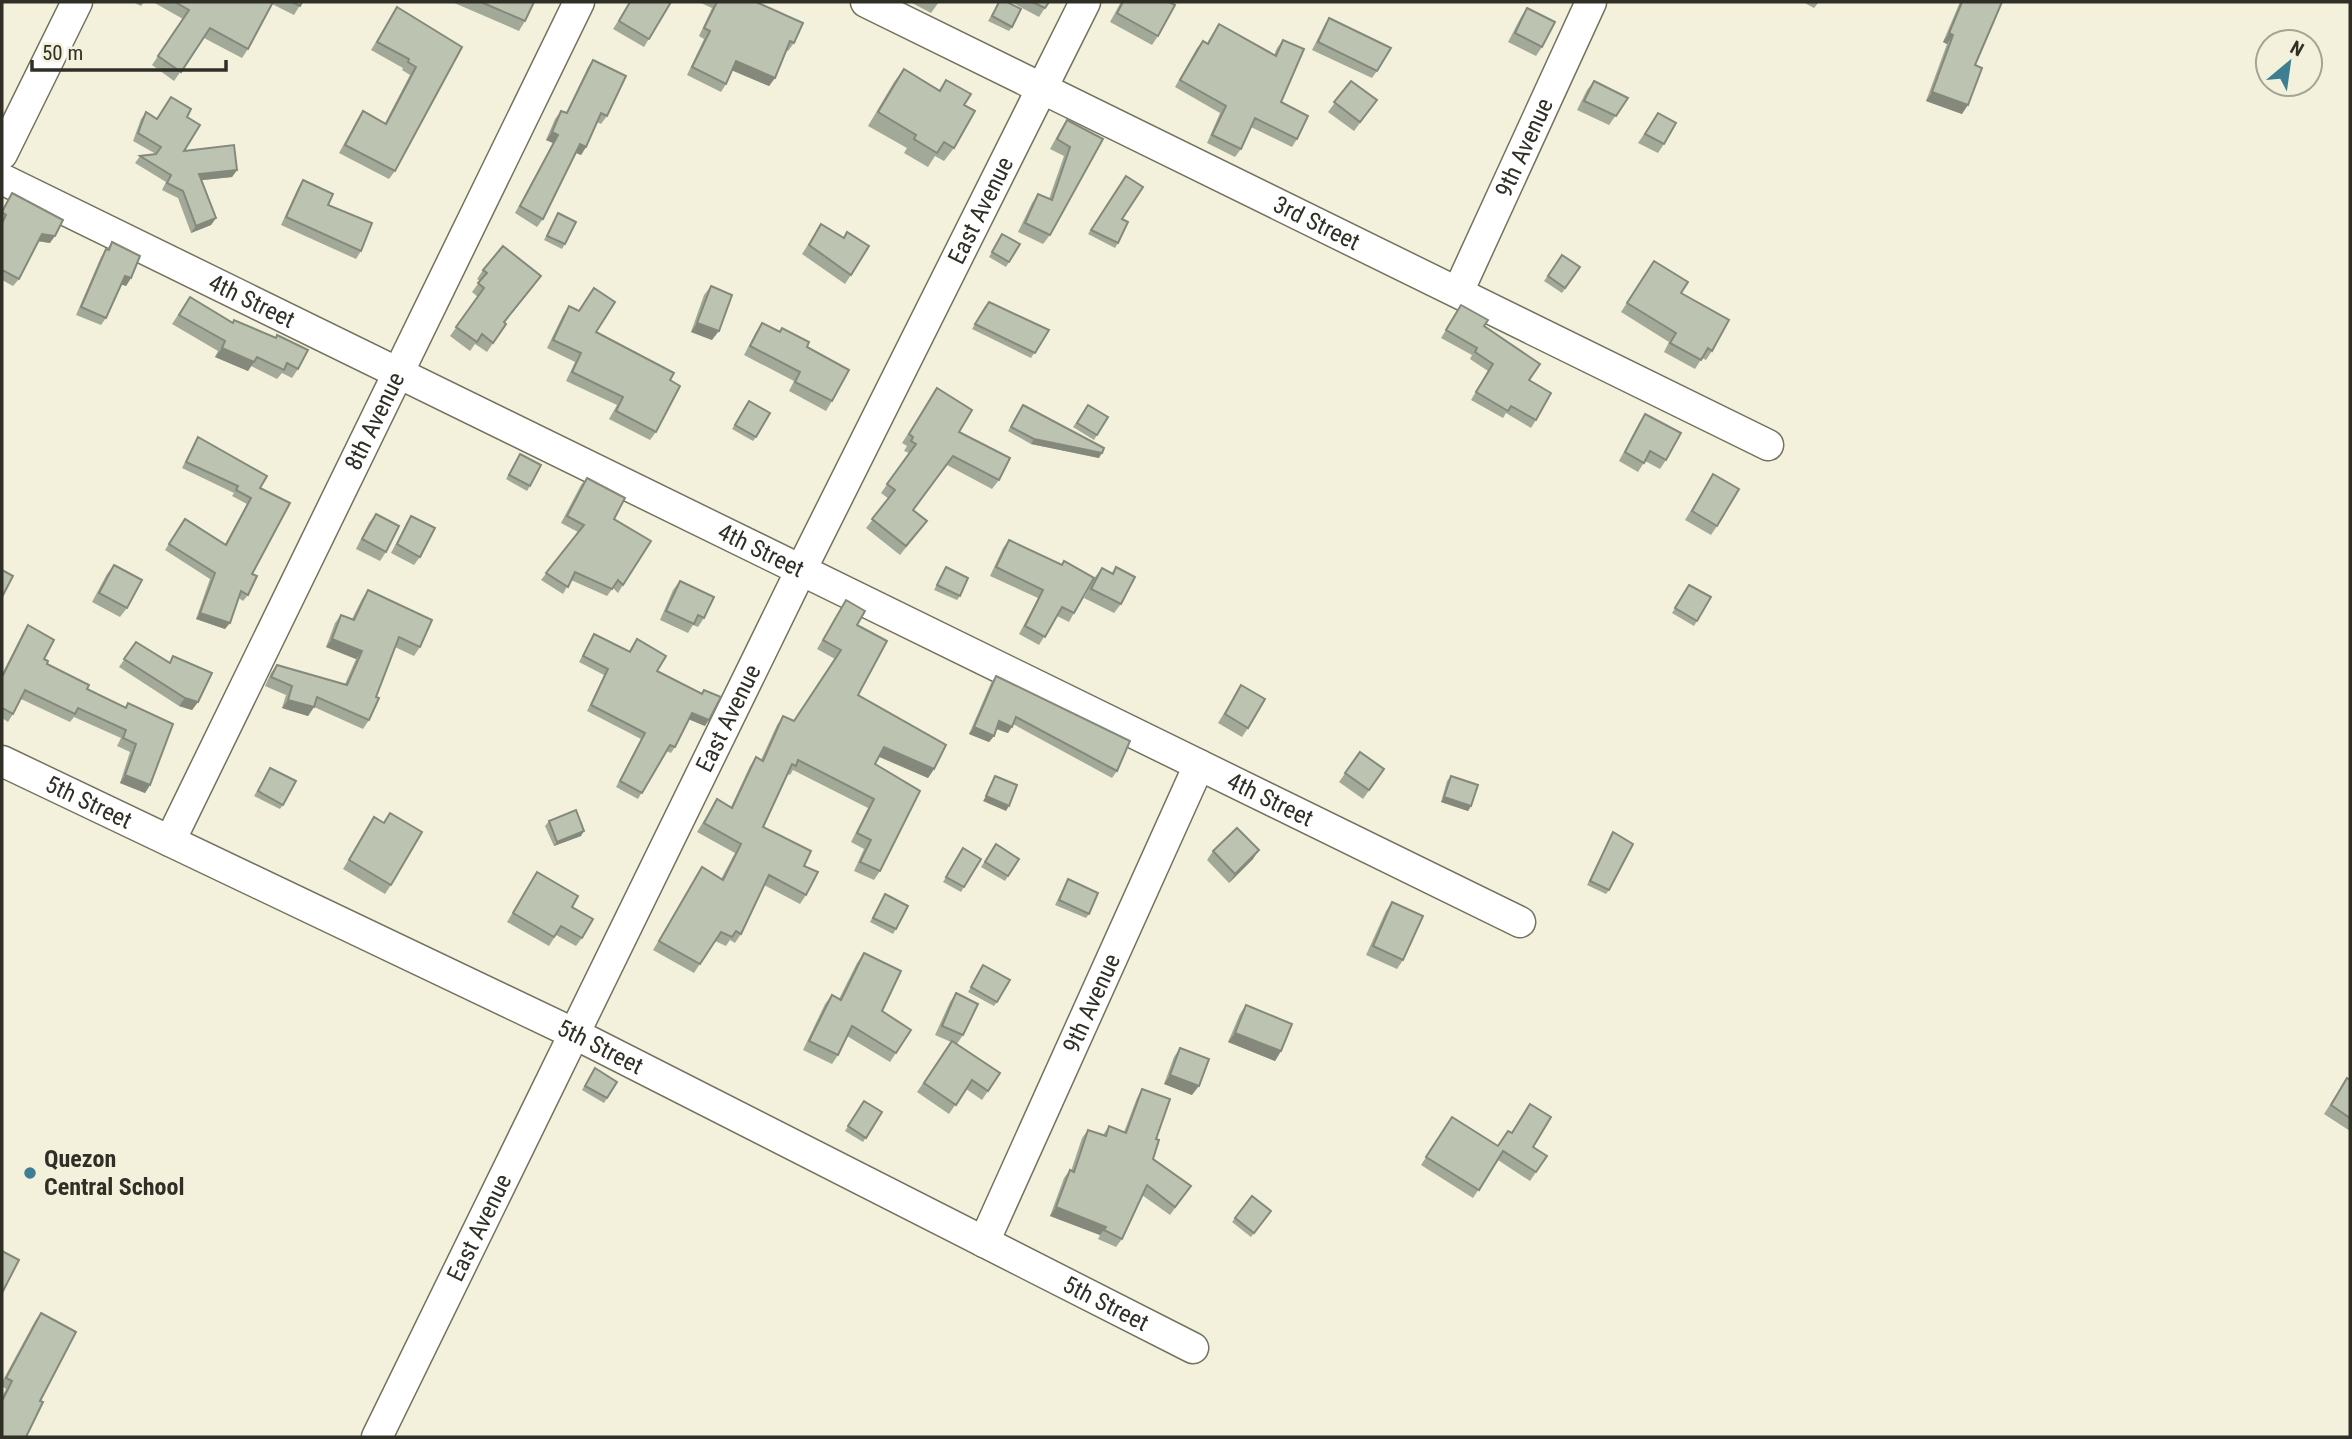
<svg xmlns="http://www.w3.org/2000/svg" width="2352" height="1439" viewBox="0 0 2352 1439" font-family="'Roboto Condensed',sans-serif">
<rect width="100%" height="100%" fill="#f3f1dc"/>
<g fill="none" stroke-linecap="round" stroke-linejoin="round">
<defs>
<g id="street">
<path id="s1" d="M866,2l902,443"/>
<polyline points="2,154 77,2"/>
<path id="s2" d="M2,179l1518,743"/>
<path id="s3" d="M1458,292l133,-290"/>
<path id="s4" d="M2,761l573,273 618,314"/>
<path id="s5" d="M170,841l409,-839"/>
<path id="s6" d="M984,1242l215,-477"/>
<path id="s7" d="M377,1437l424,-867 284,-568"/>
</g>
</defs>
<!-- street casing -->
<use href="#street" stroke="#74725f" stroke-width="33"/>
<!-- street -->
<use href="#street" stroke="#fff" stroke-width="30"/>
</g>
<!-- wall -->
<g fill="#a2a998">
<polygon points="133,2 144,2 141,6"/>
<polygon points="153,2 302,2 294,15 272,4 248,49 242,58 204,38 174,81 152,65 183,19"/>
<polygon points="452,2 532,2 525,21 519,31"/>
<polygon points="630,2 671,2 644,47 613,29"/>
<polygon points="699,2 756,2 794,43 788,51 786,50 775,78 769,86 732,70 726,84 721,92 687,75 704,39 699,36 712,8"/>
<polygon points="910,2 939,2 931,13"/>
<polygon points="999,2 1012,27 1009,31 988,21"/>
<polygon points="1011,2 1049,2 1039,17"/>
<polygon points="1121,2 1169,2 1158,36 1152,45 1110,22"/>
<polygon points="1803,2 1819,2 1814,8"/>
<polygon points="1960,2 2002,2 1975,65 1962,114 1926,101 1947,44 1943,42"/>
<polygon points="397,7 462,47 395,171 389,179 339,153 357,120 363,111 385,123 410,75 402,70 403,68 371,50"/>
<polygon points="1527,8 1542,47 1536,56 1508,42 1521,17"/>
<polygon points="1329,18 1377,71 1372,78 1312,50 1324,26"/>
<polygon points="1219,24 1274,55 1277,48 1283,40 1281,102 1297,139 1292,147 1251,127 1241,149 1235,157 1207,143 1220,113 1175,87 1197,48 1203,41 1207,43"/>
<polygon points="593,60 607,116 601,124 597,122 586,147 581,155 576,153 543,219 537,227 515,213 553,143 546,140 555,119 561,111 566,113 588,67"/>
<polygon points="904,69 939,90 946,80 964,105 954,148 944,161 935,156 928,167 904,153 907,148 868,126 894,82"/>
<polygon points="1351,81 1377,100 1354,131 1328,112"/>
<polygon points="1594,81 1628,98 1609,125 1577,110 1587,90"/>
<polygon points="171,97 187,117 184,151 237,170 232,177 202,180 216,218 211,225 191,233 178,198 162,190 166,182 135,163 140,156 156,154 133,141 141,119 146,112 157,119"/>
<polygon points="1658,113 1664,144 1658,153 1638,143"/>
<polygon points="1067,120 1103,139 1050,235 1043,244 1018,232 1032,203 1038,194 1049,199 1064,156 1050,149 1061,129"/>
<polygon points="1126,176 1118,243 1115,248 1088,234"/>
<polygon points="303,180 328,205 361,251 356,259 281,225 298,188"/>
<polygon points="12,193 50,243 38,241 19,279 13,286 2,280 2,210"/>
<polygon points="558,213 565,244 562,249 544,240"/>
<polygon points="821,224 851,275 845,284 802,254"/>
<polygon points="1002,234 1009,262 1006,267 989,257"/>
<polygon points="112,242 131,278 126,286 121,284 106,318 101,325 76,315 101,257"/>
<polygon points="1562,255 1580,267 1562,293 1544,281"/>
<polygon points="1654,261 1681,293 1712,351 1706,360 1702,358 1695,369 1664,352 1669,342 1621,312"/>
<polygon points="483,270 534,286 504,323 506,324 487,352 475,344 470,351 450,336 478,297 472,292 480,281 477,279"/>
<polygon points="711,286 712,340 691,332 704,295"/>
<polygon points="190,297 232,323 234,320 298,369 292,378 282,373 277,379 251,366 248,371 215,357 218,351 172,324"/>
<polygon points="1461,305 1484,326 1529,380 1536,420 1531,428 1506,413 1503,418 1471,400 1488,371 1470,359 1472,355 1441,338"/>
<polygon points="569,306 596,332 670,380 656,432 650,440 609,419 617,405 566,381 575,362 547,348 563,315"/>
<polygon points="985,306 1049,330 1031,358 972,329"/>
<polygon points="762,323 807,347 832,401 826,411 789,391 794,381 744,355 756,332"/>
<polygon points="937,388 959,432 999,480 992,489 947,465 913,510 920,530 900,555 866,528 889,499 881,493 909,453 904,451 907,446 902,443"/>
<polygon points="746,405 756,437 753,441 732,429"/>
<polygon points="1023,405 1099,458 1031,444 1008,431"/>
<polygon points="1088,405 1108,417 1094,440 1073,427"/>
<polygon points="1645,414 1666,460 1660,469 1645,461 1638,472 1619,461 1639,423"/>
<polygon points="198,437 260,488 252,574 248,595 243,601 239,598 225,629 196,619 210,579 165,550 185,519 225,544 247,504 232,496 234,493 182,468 194,444"/>
<polygon points="520,454 530,486 527,491 506,479"/>
<polygon points="1713,474 1717,526 1711,535 1685,520"/>
<polygon points="587,478 614,519 623,585 618,593 613,588 607,596 571,580 563,594 541,580 578,532 561,523 581,485"/>
<polygon points="376,514 386,552 380,561 356,549 369,523"/>
<polygon points="411,516 420,557 414,565 391,553 406,524"/>
<polygon points="1009,540 1074,613 1069,622 1057,616 1039,645 1019,634 1038,598 990,576 1003,548"/>
<polygon points="114,565 127,608 120,617 92,602 107,574"/>
<polygon points="946,567 960,596 957,600 934,590"/>
<polygon points="1116,567 1121,604 1114,613 1084,598 1095,577 1102,568 1112,573"/>
<polygon points="680,581 704,618 698,627 693,625 688,633 660,620 673,590"/>
<polygon points="1689,585 1711,597 1694,626 1672,613"/>
<polygon points="368,590 420,647 414,656 395,647 376,697 369,720 363,729 314,707 308,716 282,708 286,695 265,686 271,673 277,665 345,684 356,659 326,647 335,623 341,615 352,619 362,599"/>
<polygon points="846,600 857,625 858,695 934,769 928,778 879,757 875,764 880,871 874,880 854,871 864,849 851,842 868,808 793,770 790,775 788,774 763,827 804,866 806,895 800,904 764,885 741,934 735,943 730,940 726,946 715,941 694,973 653,950 702,867 721,879 735,853 697,832 717,799 731,807 750,766 756,757 761,760 777,725 783,716 794,721 835,659 817,649"/>
<polygon points="28,625 47,664 87,689 125,707 128,703 150,785 145,793 120,783 130,752 117,746 121,738 74,717 70,722 21,699 13,714 8,722 2,718 2,674 23,633"/>
<polygon points="594,634 629,651 637,639 657,671 702,693 704,690 705,726 689,719 675,747 671,753 666,751 638,799 616,787 641,739 587,711 604,675 579,662"/>
<polygon points="136,642 169,663 173,656 198,702 192,710 179,706 119,667"/>
<polygon points="996,676 1117,771 1112,778 1013,724 1008,733 996,729 994,736 989,742 969,734 991,683"/>
<polygon points="1241,685 1248,728 1242,737 1218,723"/>
<polygon points="1360,752 1384,769 1363,799 1339,782"/>
<polygon points="270,768 283,805 280,809 254,796"/>
<polygon points="1451,776 1471,806 1468,811 1441,802 1447,781"/>
<polygon points="390,813 391,885 385,894 343,869 374,817 383,823"/>
<polygon points="549,821 581,836 554,846 545,826"/>
<polygon points="1613,832 1609,890 1606,894 1587,885"/>
<polygon points="996,844 1019,859 1005,881 981,867"/>
<polygon points="1213,851 1253,859 1229,883 1207,860"/>
<polygon points="960,853 964,887 961,892 943,882"/>
<polygon points="537,872 572,907 582,938 576,946 556,935 549,946 507,922"/>
<polygon points="1068,879 1089,914 1086,918 1055,905"/>
<polygon points="885,894 896,929 893,934 870,922"/>
<polygon points="1392,902 1403,960 1397,969 1366,955 1386,911"/>
<polygon points="864,953 896,1053 890,1062 847,1036 838,1055 832,1064 803,1050 825,1004 832,995 839,999 857,963"/>
<polygon points="983,965 997,1002 994,1006 968,992"/>
<polygon points="956,993 963,1035 957,1044 1000,1073 982,1100 966,1089 949,1114 917,1092 951,1042 935,1035 950,1002"/>
<polygon points="1246,1005 1281,1051 1275,1061 1228,1042 1240,1014"/>
<polygon points="1180,1048 1192,1095 1164,1084 1174,1057"/>
<polygon points="592,1073 617,1082 604,1103 582,1090"/>
<polygon points="2347,1078 2350,1080 2350,1131 2324,1114"/>
<polygon points="1142,1089 1156,1139 1153,1159 1191,1186 1170,1215 1142,1195 1122,1239 1116,1247 1098,1239 1100,1235 1050,1216 1064,1178 1070,1170 1071,1171 1082,1138 1088,1130 1103,1135 1109,1126 1124,1132 1137,1098"/>
<polygon points="864,1101 882,1112 863,1142 845,1131"/>
<polygon points="1530,1104 1533,1147 1547,1156 1530,1181 1498,1160 1473,1198 1421,1165 1452,1117 1498,1146 1508,1131 1511,1133"/>
<polygon points="1252,1196 1271,1211 1251,1237 1232,1222"/>
<polygon points="41,1313 40,1401 2,1437 2,1397 6,1389 2,1386 2,1382 35,1321"/>
</g>
<!-- shaded-wall -->
<g fill="#84897c">
<polygon points="1949,33 1953,35 1947,44 1943,42"/>
<polygon points="736,61 775,78 769,86 731,70"/>
<polygon points="1932,92 1968,105 1962,114 1926,101"/>
<polygon points="552,132 558,135 553,143 546,140"/>
<polygon points="580,144 586,147 581,155 574,152"/>
<polygon points="237,170 232,177 194,181 199,174"/>
<polygon points="216,218 211,225 191,233 196,226"/>
<polygon points="42,234 55,236 50,243 37,241"/>
<polygon points="125,276 131,278 126,286 120,284"/>
<polygon points="697,323 719,331 712,340 691,332"/>
<polygon points="222,348 254,362 248,371 215,357"/>
<polygon points="1034,439 1102,453 1099,458 1031,444"/>
<polygon points="200,613 230,623 225,629 196,619"/>
<polygon points="332,639 362,651 356,659 326,647"/>
<polygon points="185,698 198,702 192,710 179,706"/>
<polygon points="288,700 314,707 308,716 282,708"/>
<polygon points="692,713 709,720 705,726 688,719"/>
<polygon points="999,721 1012,727 1008,733 994,728"/>
<polygon points="974,727 994,736 989,742 969,734"/>
<polygon points="884,747 934,769 928,778 878,756"/>
<polygon points="125,775 150,785 145,793 120,783"/>
<polygon points="986,796 1009,806 1006,811 983,801"/>
<polygon points="1444,797 1471,806 1468,811 1441,802"/>
<polygon points="584,831 581,836 554,846 557,842"/>
<polygon points="1259,850 1253,859 1229,883 1235,874"/>
<polygon points="1235,1033 1281,1051 1275,1061 1228,1042"/>
<polygon points="1170,1075 1199,1086 1192,1095 1164,1084"/>
<polygon points="1056,1207 1106,1227 1100,1235 1050,1216"/>
</g>
<!-- building -->
<g fill="#bcc4b1" stroke="#84897c" stroke-width="2">
<polygon points="175,2 273,2 248,49 210,28 181,72 158,56 189,10"/>
<polygon points="292,2 302,2 300,6"/>
<polygon points="481,2 534,2 525,21"/>
<polygon points="630,2 671,2 649,39 619,21"/>
<polygon points="717,2 756,2 803,23 794,43 790,41 775,78 736,61 726,84 692,67 710,31 704,28"/>
<polygon points="999,2 1007,2 1021,9 1012,27 992,16"/>
<polygon points="1032,2 1049,2 1045,8"/>
<polygon points="1123,2 1169,2 1175,5 1158,36 1117,13"/>
<polygon points="1962,2 2002,2 1975,65 1982,68 1968,105 1932,92 1953,35 1949,33"/>
<polygon points="397,7 462,47 395,171 345,145 363,111 386,124 416,67 408,62 409,59 377,42"/>
<polygon points="1527,8 1555,22 1542,47 1515,33"/>
<polygon points="1329,18 1391,48 1377,71 1318,42"/>
<polygon points="1219,24 1276,56 1283,40 1304,49 1281,102 1308,116 1297,139 1255,118 1241,149 1212,135 1226,106 1180,80 1203,41 1208,44"/>
<polygon points="593,60 626,76 607,116 601,113 586,147 580,144 543,219 520,206 558,135 552,132 561,111 567,113"/>
<polygon points="904,69 940,91 946,80 971,94 964,105 975,111 954,148 944,142 937,153 914,139 916,135 878,112"/>
<polygon points="1351,81 1377,100 1360,122 1334,102"/>
<polygon points="1594,81 1628,98 1616,116 1584,101"/>
<polygon points="171,97 191,109 187,117 200,125 184,151 234,145 237,170 199,174 216,218 196,226 183,191 167,183 171,175 140,156 156,154 161,147 138,133 146,112 157,119"/>
<polygon points="1658,113 1676,123 1664,144 1645,134"/>
<polygon points="1067,120 1103,139 1050,235 1025,223 1038,194 1052,200 1070,147 1057,139"/>
<polygon points="1126,176 1143,187 1122,219 1128,222 1118,243 1091,230"/>
<polygon points="303,180 333,194 328,205 372,223 361,251 286,217"/>
<polygon points="12,193 63,220 55,236 42,234 19,279 2,270 2,223 6,215 2,212"/>
<polygon points="558,213 576,222 565,244 547,236"/>
<polygon points="821,224 844,238 847,232 869,246 851,275 809,245"/>
<polygon points="1002,234 1020,244 1009,262 992,252"/>
<polygon points="112,242 140,256 131,278 125,276 106,318 81,307 106,249 109,250"/>
<polygon points="503,246 541,276 504,322 506,324 493,343 482,334 477,342 456,327 484,288 478,283 487,273 483,270"/>
<polygon points="1562,255 1580,267 1565,288 1548,276"/>
<polygon points="1654,261 1688,282 1681,293 1729,320 1712,351 1708,348 1701,360 1670,343 1676,333 1627,303"/>
<polygon points="711,286 732,295 719,331 697,323"/>
<polygon points="594,288 615,302 596,332 674,373 670,380 680,386 656,432 616,411 623,397 572,372 581,353 553,340 569,306 579,311"/>
<polygon points="190,297 233,323 234,320 276,338 277,335 308,350 298,369 287,363 284,370 257,357 254,362 222,348 225,341 179,315"/>
<polygon points="989,302 1049,330 1035,353 975,324"/>
<polygon points="1461,305 1488,320 1484,326 1540,364 1529,380 1551,393 1536,420 1511,406 1508,411 1476,392 1493,364 1475,352 1477,348 1446,330"/>
<polygon points="762,323 780,332 782,328 809,342 807,347 849,370 832,401 795,382 800,372 750,346"/>
<polygon points="937,388 972,410 959,432 1010,458 999,480 953,456 913,510 927,521 906,546 872,519 895,490 887,484 916,444 911,441 913,437 909,434"/>
<polygon points="749,401 770,413 756,437 735,425"/>
<polygon points="1023,405 1104,448 1102,453 1034,439 1011,427"/>
<polygon points="1088,405 1108,417 1097,435 1077,423"/>
<polygon points="1645,414 1681,433 1666,460 1650,451 1644,463 1625,452"/>
<polygon points="198,437 267,476 260,488 290,503 252,574 257,576 248,595 241,591 230,623 200,613 215,573 169,544 185,519 226,545 251,498 236,490 238,486 186,462"/>
<polygon points="520,454 541,465 530,486 509,475"/>
<polygon points="1713,474 1739,489 1717,526 1692,511"/>
<polygon points="587,478 625,498 614,519 651,541 623,585 618,580 612,589 575,572 568,587 546,573 584,525 567,516"/>
<polygon points="376,514 399,526 386,552 362,539"/>
<polygon points="411,516 435,528 420,557 397,544"/>
<polygon points="1009,540 1062,565 1064,561 1094,578 1074,613 1062,607 1045,637 1025,626 1043,590 996,567"/>
<polygon points="114,565 142,580 127,608 99,593"/>
<polygon points="946,567 968,578 960,596 937,585"/>
<polygon points="1116,567 1135,577 1121,604 1091,589 1102,568 1113,574"/>
<polygon points="2,570 13,576 2,597"/>
<polygon points="680,581 714,597 704,618 698,615 694,624 666,611"/>
<polygon points="1689,585 1711,597 1697,621 1675,608"/>
<polygon points="368,590 432,620 420,647 399,637 376,697 379,698 369,720 317,697 314,707 288,700 292,686 271,677 277,665 347,685 362,651 332,639 341,615 354,620"/>
<polygon points="846,600 865,611 857,625 887,641 858,695 946,745 934,769 884,747 875,764 920,791 880,871 860,862 871,840 857,833 874,799 798,760 796,766 792,764 763,827 811,851 804,866 818,872 806,895 769,875 741,934 736,931 732,937 721,932 700,964 659,941 702,867 723,880 741,844 704,823 717,799 732,808 756,757 763,761 783,716 794,721 841,650 823,640"/>
<polygon points="28,625 54,640 44,659 48,661 47,664 89,685 87,689 126,708 128,703 173,724 150,785 125,775 136,744 123,738 126,730 78,708 75,714 25,690 13,714 2,708 2,677"/>
<polygon points="594,634 630,652 637,639 666,656 657,671 702,694 704,690 721,697 709,720 692,713 675,747 670,745 642,793 620,781 645,733 591,705 608,669 583,656"/>
<polygon points="136,642 170,663 173,656 212,673 198,702 185,698 124,659"/>
<polygon points="996,676 1130,741 1117,771 1016,717 1012,727 999,721 994,736 974,727"/>
<polygon points="1241,685 1265,699 1248,728 1225,714"/>
<polygon points="1360,752 1384,769 1369,790 1345,773"/>
<polygon points="270,768 296,781 283,805 258,791"/>
<polygon points="995,776 1017,785 1009,806 986,796"/>
<polygon points="1451,776 1478,785 1471,806 1444,797"/>
<polygon points="576,810 584,831 557,842 549,821"/>
<polygon points="390,813 422,832 391,885 349,860 374,817 384,823"/>
<polygon points="1237,828 1259,850 1235,874 1213,851"/>
<polygon points="1613,832 1633,844 1609,890 1590,881"/>
<polygon points="996,844 1019,859 1008,876 985,862"/>
<polygon points="963,848 981,859 964,887 946,877"/>
<polygon points="537,872 578,896 572,907 593,919 582,938 561,926 554,937 513,913"/>
<polygon points="1068,879 1098,893 1089,914 1059,900"/>
<polygon points="885,894 908,906 896,929 873,918"/>
<polygon points="1392,902 1423,916 1403,960 1373,946"/>
<polygon points="864,953 901,971 882,1011 911,1030 896,1053 852,1026 838,1055 809,1041 832,995 841,1000"/>
<polygon points="983,965 1010,980 997,1002 971,987"/>
<polygon points="956,993 978,1004 963,1035 942,1026"/>
<polygon points="1246,1005 1292,1024 1281,1051 1235,1033"/>
<polygon points="952,1041 1000,1073 988,1091 972,1080 956,1105 924,1083"/>
<polygon points="1180,1048 1209,1059 1199,1086 1170,1075"/>
<polygon points="595,1068 617,1082 607,1098 585,1086"/>
<polygon points="2347,1078 2350,1080 2350,1118 2331,1105"/>
<polygon points="1142,1089 1170,1099 1156,1139 1159,1140 1153,1159 1191,1186 1175,1207 1147,1185 1122,1239 1104,1230 1106,1227 1056,1207 1070,1170 1074,1172 1088,1130 1106,1136 1109,1126 1126,1133"/>
<polygon points="864,1101 882,1112 866,1138 848,1126"/>
<polygon points="1530,1104 1551,1117 1533,1147 1547,1156 1536,1172 1503,1151 1479,1190 1426,1157 1452,1117 1498,1146 1508,1131 1512,1133"/>
<polygon points="1252,1196 1271,1211 1254,1233 1235,1218"/>
<polygon points="2,1251 19,1260 2,1293"/>
<polygon points="41,1313 76,1332 40,1401 43,1402 26,1437 2,1437 2,1401 12,1381 6,1378"/>
</g>
<!-- markers -->
<circle fill="#3e7e92" stroke="#f3f1dc" stroke-width="2.5" cx="30" cy="1173" r="7"/>
<g text-anchor="middle" dominant-baseline="central" stroke-width="7" stroke-linejoin="round" paint-order="stroke">
<!-- street labels -->
<g font-size="24" fill="#2f2f26" stroke="#f3f1dc">
<text stroke="none"><textPath href="#s3" startOffset="159">9th Avenue</textPath></text>
<text stroke="none"><textPath href="#s7" startOffset="1367">East Avenue</textPath></text>
<text stroke="none"><textPath href="#s1" startOffset="502">3rd Street</textPath></text>
<text stroke="none"><textPath href="#s2" startOffset="278">4th Street</textPath></text>
<text stroke="none"><textPath href="#s5" startOffset="467">8th Avenue</textPath></text>
<text stroke="none"><textPath href="#s2" startOffset="845">4th Street</textPath></text>
<text stroke="none"><textPath href="#s7" startOffset="800">East Avenue</textPath></text>
<text stroke="none"><textPath href="#s2" startOffset="1412">4th Street</textPath></text>
<text stroke="none"><textPath href="#s4" startOffset="96">5th Street</textPath></text>
<text stroke="none"><textPath href="#s6" startOffset="262">9th Avenue</textPath></text>
<text stroke="none"><textPath href="#s4" startOffset="663">5th Street</textPath></text>
<text stroke="none"><textPath href="#s7" startOffset="233">East Avenue</textPath></text>
<text stroke="none"><textPath href="#s4" startOffset="1230">5th Street</textPath></text>
</g>
<!-- poi labels -->
<g font-size="24" font-weight="bold" fill="#2f2f26" stroke="#f3f1dc" text-anchor="start">
<text x="44" y="1159">Quezon<tspan x="44" dy="28">Central School</tspan></text>
</g>
</g>
<!-- border -->
<rect width="2352" height="1439" fill="none" stroke="#2f2f26" stroke-width="7"/>
<!-- north arrow -->
<g transform="translate(2289 63) rotate(29)"><circle r="33" fill="#f3f1dc" stroke="#a5a393" stroke-width="2"/>
<path d="M0-5L12 26L0 18L-12 26Z" fill="#3e7e92"/>
<text y="-10" font-size="19" font-weight="bold" text-anchor="middle" fill="#2f2f26">N</text>
</g>
<!-- scale -->
<path d="M32 60v10h194v-10" fill="none" stroke="#2f2f26" stroke-width="3.5"/>
<text x="42" y="60" font-size="21" fill="#2f2f26" stroke="#f3f1dc" stroke-width="5" paint-order="stroke">50 m</text>
</svg>
